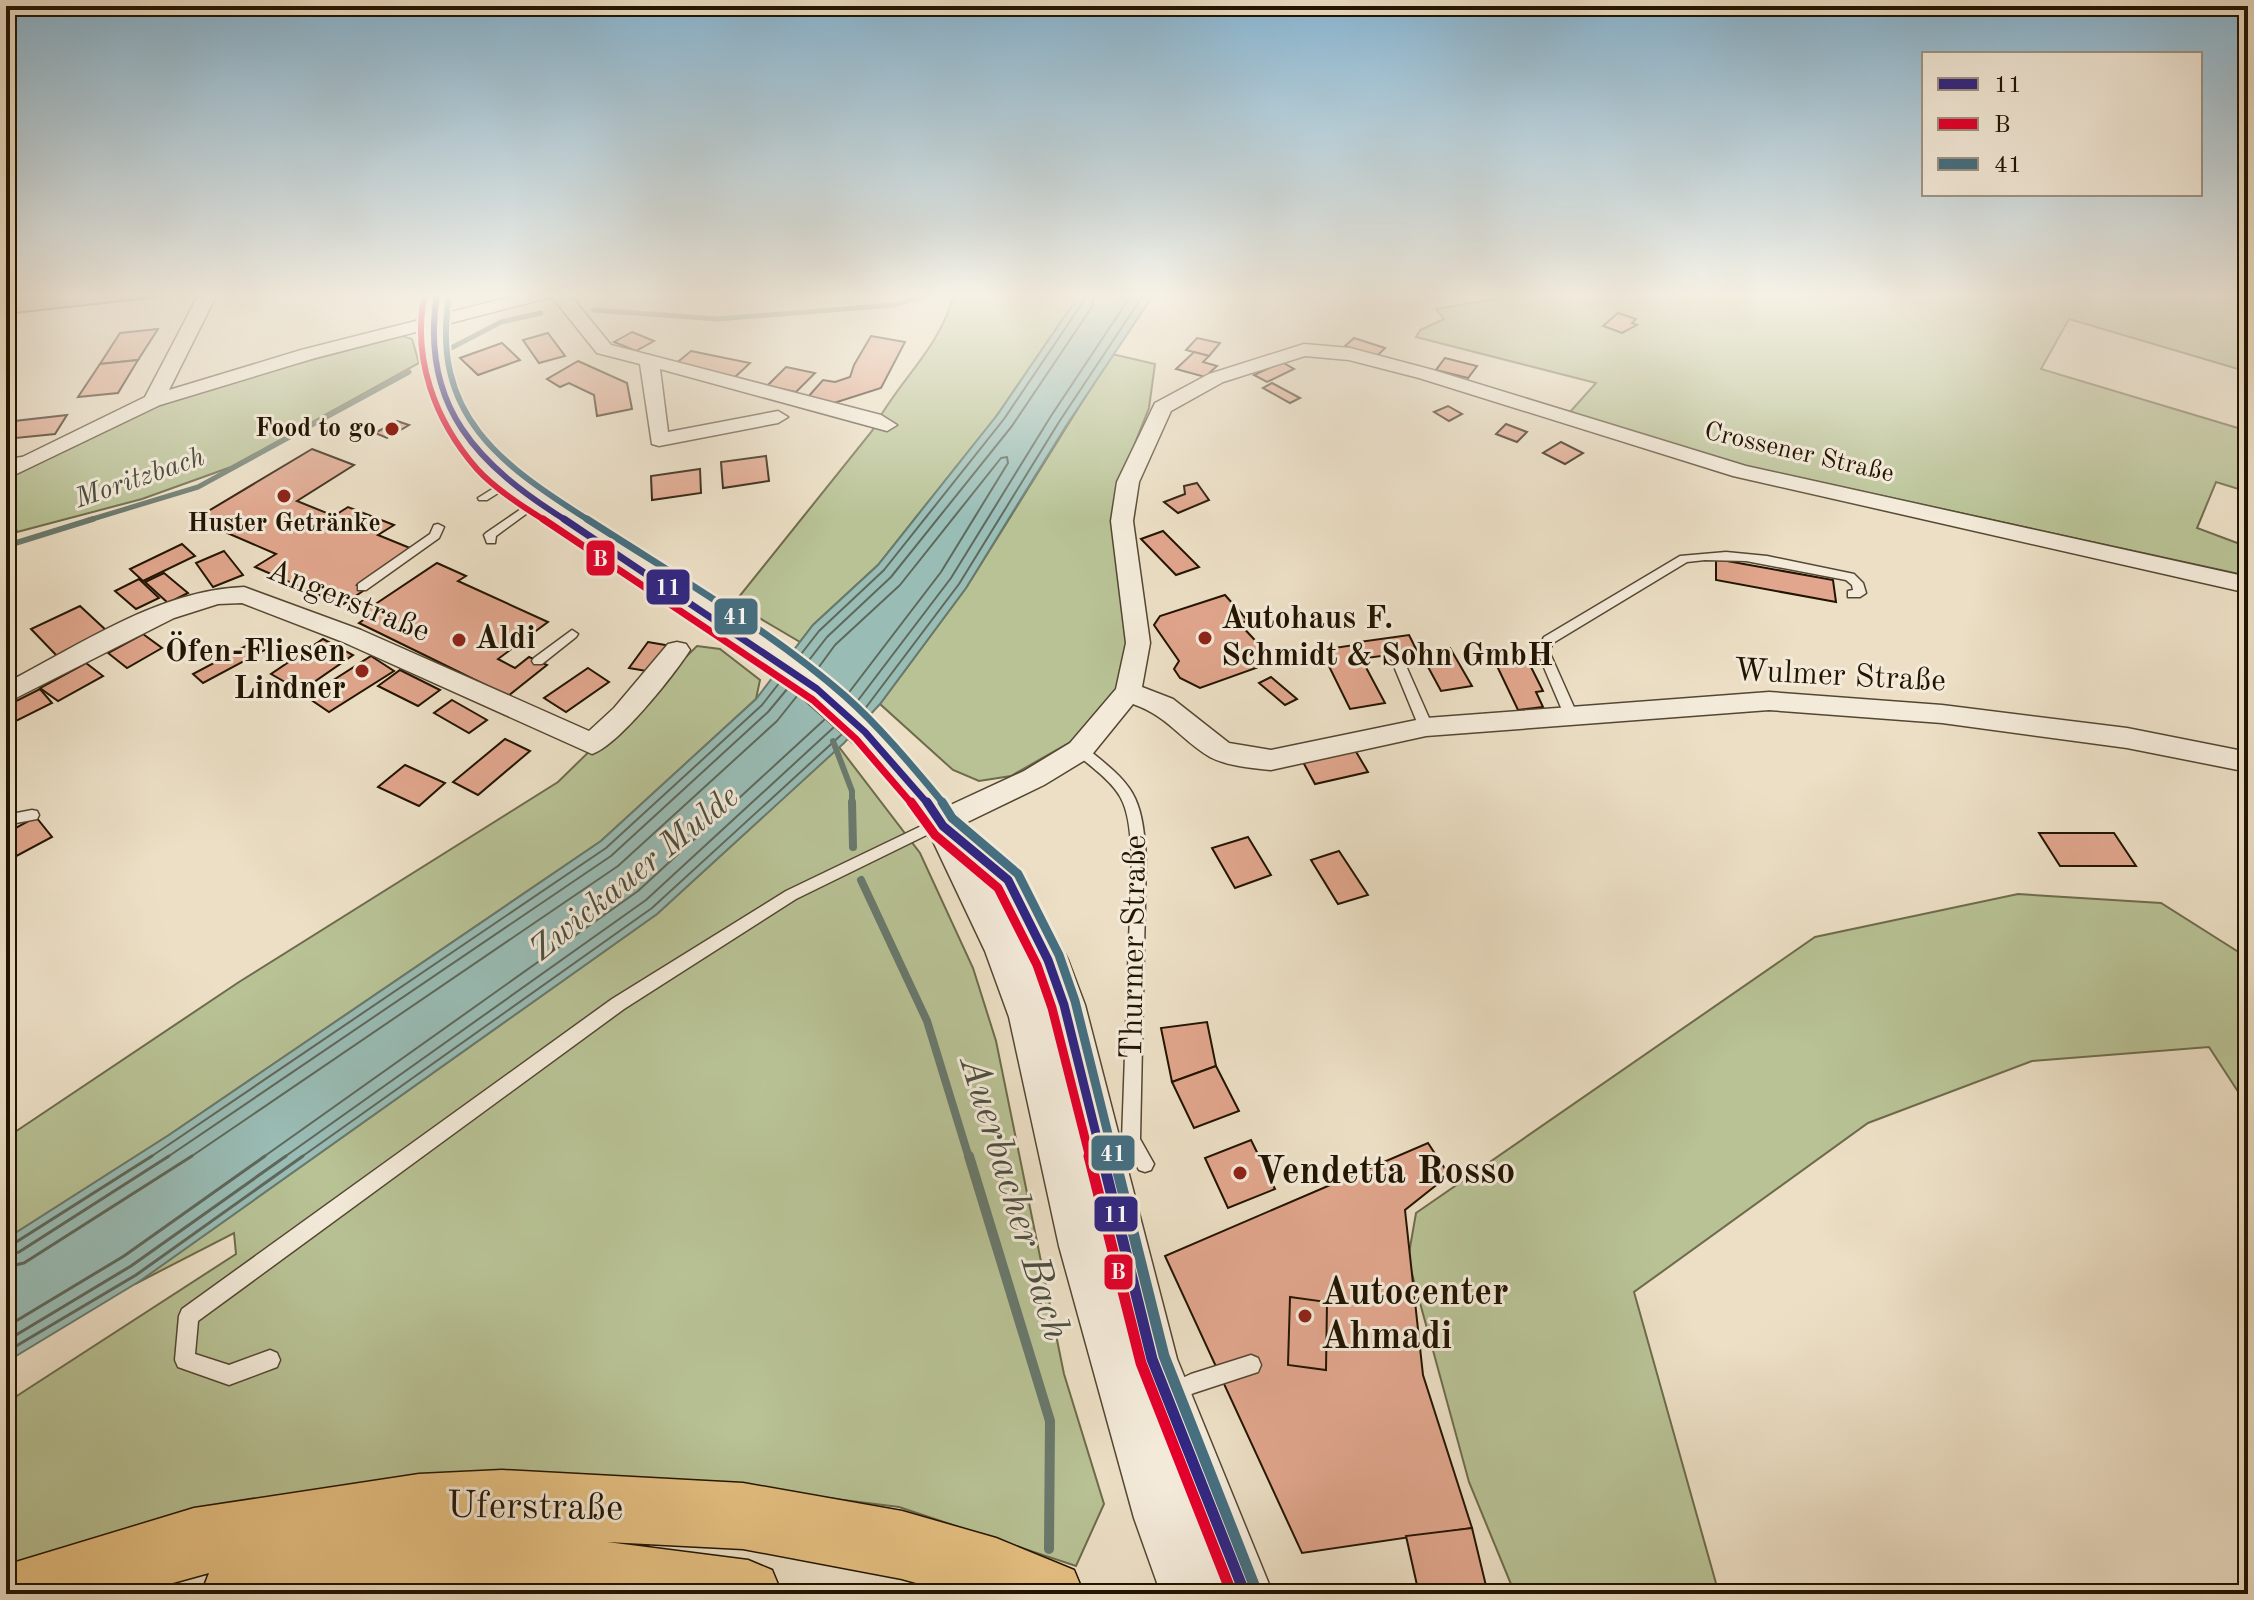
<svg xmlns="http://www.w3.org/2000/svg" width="2254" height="1600" viewBox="0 0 2254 1600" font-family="'Old Standard TT',serif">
<rect width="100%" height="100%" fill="#ecdfc5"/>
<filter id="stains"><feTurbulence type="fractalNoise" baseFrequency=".0025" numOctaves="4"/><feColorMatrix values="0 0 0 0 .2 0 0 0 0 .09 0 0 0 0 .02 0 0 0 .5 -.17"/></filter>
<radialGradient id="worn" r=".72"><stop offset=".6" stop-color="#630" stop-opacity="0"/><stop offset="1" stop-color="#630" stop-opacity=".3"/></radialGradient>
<!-- green -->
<g fill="#b8c295" stroke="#6d6b4b" stroke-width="2">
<path d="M954,294h126l-85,124 -117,147 -65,60 -13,17 -66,-39 138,-172c25,-50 67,-80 82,-137z"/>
<polygon points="1523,294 2248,294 2248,372 2069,319 2041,369 2248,431 2248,492 2216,482 2197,528 2248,547 2248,576 1691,454 1569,413 1596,383 1416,337 1420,330 1444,319 1436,309"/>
<polygon points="402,336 412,339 419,363 231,467 142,499 17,532 6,499 6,479 147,410 216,385"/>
<polygon points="1112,354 1155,364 1149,408 1120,481 1131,639 1118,688 1074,740 1011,776 979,781 953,770 880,704 966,588"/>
<polygon points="697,646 720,649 760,680 756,699 601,841 169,1135 6,1239 6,1138 239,982 558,782"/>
<polygon points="839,747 920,853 973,968 996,1041 1064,1374 1104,1504 1076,1566 899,1507 764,1490 6,1576 6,1403 236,1254 234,1233 135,1284 657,914"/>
<polygon points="2018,894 2161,903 2248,958 2248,1107 2209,1047 2032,1061 1868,1123 1634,1292 1719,1594 1515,1594 1469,1482 1408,1259 1416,1213 1815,937"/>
</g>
<!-- water -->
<polygon fill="#99bcb5" stroke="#69796d" stroke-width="2" points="1080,294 1154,294 1066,426 966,588 880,704 844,743 657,914 140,1281 6,1362 6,1239 169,1135 601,841 756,699 813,625 878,565 998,414"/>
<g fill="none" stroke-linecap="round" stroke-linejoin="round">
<!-- shore-far1 -->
<g stroke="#5e685b" stroke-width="2">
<polyline points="798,658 819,631 884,570 1004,419 1083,302 1085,294"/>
<polyline points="806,664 827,637 891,577 1012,426 1092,307 1095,294"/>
<polyline points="816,671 835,645 900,585 1001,458 1007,457 1008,463 941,572 847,695"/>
<polyline points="856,703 951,578 1051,416 1132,294"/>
<polyline points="864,710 959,584 1059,422 1144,294"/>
<polyline points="149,1158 606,848 762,705 780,682"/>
<polyline points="166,1158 611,856 768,712 788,688"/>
<polyline points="189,1158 618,866 777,721 797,696"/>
<polyline points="262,1158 638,891 824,720"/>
<polyline points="283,1158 646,900 833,728"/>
<polyline points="300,1158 652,908 841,735"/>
</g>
<!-- shore -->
<g stroke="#5e685b" stroke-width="3">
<polyline points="6,1245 13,1244 152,1156"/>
<polyline points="6,1255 19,1252 169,1156"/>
<polyline points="6,1267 24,1263 192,1156"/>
<polyline points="6,1327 124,1256 265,1156"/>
<polyline points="6,1341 131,1266 286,1156"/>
<polyline points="6,1352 136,1275 303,1156"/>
</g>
<!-- stream-far3 -->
<g stroke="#69796d" stroke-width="5">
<polyline points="594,310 718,319 893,305 936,294"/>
<polyline points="451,348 501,322 541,313"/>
<polyline points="86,521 198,487 409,372"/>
</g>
<!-- stream-far2 -->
<g stroke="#69796d" stroke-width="6">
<polyline points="6,546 93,519"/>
<polyline points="833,741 852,791 852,804"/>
</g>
<!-- stream-far1 -->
<g stroke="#69796d" stroke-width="8">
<polyline points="852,802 853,847"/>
<polyline points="861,880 927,1021 969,1158"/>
</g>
<!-- stream -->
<polyline stroke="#69796d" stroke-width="10" points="969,1156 1050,1421 1049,1549"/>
</g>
<!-- building -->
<g fill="#e1a68d" stroke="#221401" stroke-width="2">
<polygon points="52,294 184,294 6,314 6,299"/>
<polygon points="1618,313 1636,319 1632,323 1637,325 1622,333 1603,326"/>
<polygon points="158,329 138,360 100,364 120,333"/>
<polygon points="632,332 654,341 636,351 614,342"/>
<polygon points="548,333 565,356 539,363 523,340"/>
<polygon points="871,336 905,342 881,388 834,403 808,397 823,380 835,382 850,377 854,365"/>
<polygon points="1197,338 1220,343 1209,356 1186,350"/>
<polygon points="1354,338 1385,348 1377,356 1345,346"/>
<polygon points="502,343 520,360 478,375 460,358"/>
<polygon points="691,351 750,363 733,379 673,366"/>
<polygon points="1194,352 1209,356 1203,362 1217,366 1205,377 1176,369"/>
<polygon points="1445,358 1477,366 1468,378 1436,370"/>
<polygon points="138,360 118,393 78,397 100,364"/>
<polygon points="578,361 627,383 632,409 597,416 594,395 569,383 560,387 547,379"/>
<polygon points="1282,362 1294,369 1267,382 1254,375"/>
<polygon points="786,367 815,373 796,392 767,386"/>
<polygon points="1272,383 1300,398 1290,403 1263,388"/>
<polygon points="1448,406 1462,414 1449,421 1434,412"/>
<polygon points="67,415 55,434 6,439 6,422"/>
<polygon points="397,421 409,425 387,438 375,433"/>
<polygon points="1506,424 1527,432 1517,442 1496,434"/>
<polygon points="1561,442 1583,453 1565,464 1543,453"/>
<polygon points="312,449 354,465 297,501 334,516 348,507 394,525 378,535 410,548 357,585 366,589 342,605 255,567 276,554 195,519"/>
<polygon points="766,456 769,481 723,488 721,462"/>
<polygon points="700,469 701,493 652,500 651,476"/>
<polygon points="1197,483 1209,500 1178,513 1164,502 1185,494 1184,486"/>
<polygon points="1163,531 1199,567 1176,575 1141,539"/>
<polygon points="182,544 195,556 143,581 130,569"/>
<polygon points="224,551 243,575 213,587 196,563"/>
<polygon points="1716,559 1833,580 1836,602 1716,580"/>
<polygon points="437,563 466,576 458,581 548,622 498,659 515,668 529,657 547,665 508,696 359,623 369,616 362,613"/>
<polygon points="164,573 188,593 168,603 145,582"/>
<polygon points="139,579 159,598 136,609 115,591"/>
<polygon points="1225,595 1248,621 1239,623 1264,650 1245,659 1256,668 1200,688 1180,678 1174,669 1179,661 1154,625 1160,616"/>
<polygon points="80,606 108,632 58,657 31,629"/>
<polygon points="143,634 162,648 127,668 108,653"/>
<polygon points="1409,635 1417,651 1367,658 1359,642"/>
<polygon points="261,638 272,646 203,683 193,674"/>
<polygon points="323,639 353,655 301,691 271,674"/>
<polygon points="648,642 671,646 652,672 629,668"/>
<polygon points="1354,645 1385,703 1350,709 1321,650"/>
<polygon points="1450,648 1472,686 1441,691 1420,652"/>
<polygon points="371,656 394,671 329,712 307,697"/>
<polygon points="86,663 103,676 58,701 40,688"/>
<polygon points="1529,663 1543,691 1536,692 1543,707 1518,710 1497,666"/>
<polygon points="588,668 609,682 566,712 544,698"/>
<polygon points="400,670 440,690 418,706 378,686"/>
<polygon points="1271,677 1297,699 1285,705 1259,683"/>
<polygon points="40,689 52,703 6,726 6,706"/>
<polygon points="452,700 487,720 469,733 434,713"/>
<polygon points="505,739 530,751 478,795 453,782"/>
<polygon points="1355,750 1368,772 1315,784 1303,762"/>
<polygon points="405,765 445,783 419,806 378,787"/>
<polygon points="36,817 52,837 7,861 6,833"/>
<polygon points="2039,833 2114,833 2136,866 2060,866"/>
<polygon points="1248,837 1271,875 1235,888 1212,848"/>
<polygon points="1339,851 1368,895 1338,904 1311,860"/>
<polygon points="1207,1022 1216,1066 1172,1082 1161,1028"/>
<polygon points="1216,1066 1239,1111 1194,1128 1172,1082"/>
<polygon points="1251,1140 1275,1189 1228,1208 1205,1158"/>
<polygon points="1428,1143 1449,1175 1405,1210 1423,1375 1472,1528 1302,1553 1165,1256"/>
<polygon points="1290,1297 1327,1302 1326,1370 1288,1365"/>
<polygon points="1472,1528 1488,1594 1419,1594 1406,1536"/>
</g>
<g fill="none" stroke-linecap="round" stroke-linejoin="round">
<defs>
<g id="service">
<polygon points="30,456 35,459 34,461 6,465 6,459"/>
<polygon points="510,478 514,479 514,483 487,500 479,500 478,498"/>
<polygon points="537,498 543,501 541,503 496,536 495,543 487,543 484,535 486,533"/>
<polygon points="438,524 444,527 439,538 366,590 358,590 358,584 430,534 434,525"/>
<polygon points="1726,552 1767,556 1854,574 1863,583 1866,593 1860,597 1848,597 1848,591 1853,590 1852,585 1846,580 1746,561 1705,560 1687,562 1553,643 1549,651 1577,714 1575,717 1565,717 1537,651 1544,637 1680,556"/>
<polygon points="572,630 578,634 576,637 542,664 534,664 532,661 534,658"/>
<polygon points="1397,655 1403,659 1433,727 1431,730 1421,730 1419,727 1391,659"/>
<path d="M1080,745l5,2c48,38 57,47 61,110l-6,282 14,25 -3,6 -6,2 -6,-2 -17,-30 10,-283c-4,-62 -9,-65 -57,-104l-2,-3z"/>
<polygon points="32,810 37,811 39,815 37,819 6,825 6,815"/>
<polygon points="940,817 945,818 947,822 945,826 796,899 624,1009 198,1321 195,1354 229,1365 270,1350 277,1353 280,1360 277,1367 229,1385 178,1367 175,1360 179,1316 182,1309 612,999 786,891"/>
<polygon points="1251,1355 1258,1358 1261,1365 1258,1372 1194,1393 1172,1403 1165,1400 1162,1393 1165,1386 1191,1374"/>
</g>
<g id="minor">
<polygon points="199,294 217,294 169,390 301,350 522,294 569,294 611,345 881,415 897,425 887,431 660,369 668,432 778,411 788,417 778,423 659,446 652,444 640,364 597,353 552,297 315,358 160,405 6,479 6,465 145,397"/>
<path d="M1304,344l46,4 83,22 313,96 502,111v16l-515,-117 -314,-98 -70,-18 -44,-4 -82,26 -52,29 -32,71 -6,39 17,122 -8,44 31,12 56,44 42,7 155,-32 343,-26 173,13 185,23 121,24v20l-121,-24 -185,-25 -173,-13 -343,26 -155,34c-20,-2 -44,-4 -61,-13 -29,-17 -42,-41 -77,-53l-43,53 -46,28 -93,45 -10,3 -10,-3 -4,-8 4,-8 93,-43 46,-28 46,-54 10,-46 -15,-122 6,-39 38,-79 54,-29z"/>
<path d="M244,587l117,43 228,101 25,-23 54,-64 9,-2 9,2 4,6c-16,25 -72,96 -98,104l-249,-112 -101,-39 -24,1 -44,14 -168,85v-20c74,-38 153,-93 238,-96z"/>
</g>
<polygon id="tertiary" points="425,294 448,294 443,339 452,384 472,425 497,455 554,501 774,642 849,699 883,731 930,782 956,816 1021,869 1068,960 1085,1005 1177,1359 1273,1594 1161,1594 1134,1518 1059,1246 1009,1017 985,951 931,837 891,783 859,748 789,686 713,630 519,502 477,467 446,425 427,384 419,339"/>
<polygon id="secondary" points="941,806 955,811 963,826 957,837 943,842 929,837 921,822 927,811"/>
<polygon id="primary" points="502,1470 743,1483 902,1511 996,1538 1074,1570 1084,1594 955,1594 902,1579 743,1549 607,1542 748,1560 772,1570 782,1594 201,1594 209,1573 133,1594 6,1594 6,1565 194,1508 419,1474"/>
</defs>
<!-- service casing -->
<use href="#service" stroke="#544732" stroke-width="3"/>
<!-- minor casing -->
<use href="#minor" stroke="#544732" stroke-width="3"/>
<!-- tertiary casing -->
<use href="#tertiary" stroke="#544732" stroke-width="3"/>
<!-- secondary casing -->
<use href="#secondary" stroke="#221401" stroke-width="3"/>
<!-- primary casing -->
<use href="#primary" stroke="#221401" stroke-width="3"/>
<!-- service -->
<use href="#service" fill="#f3ead9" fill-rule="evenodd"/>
<!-- minor -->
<use href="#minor" fill="#f3ead9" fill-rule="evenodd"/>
<!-- tertiary -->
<use href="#tertiary" fill="#f3ead9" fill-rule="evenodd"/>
<!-- secondary -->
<use href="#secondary" fill="#f3ead9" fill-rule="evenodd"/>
<!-- primary -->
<use href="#primary" fill="#e6c082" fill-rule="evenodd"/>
<defs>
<path id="bus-1-far3" d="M437,294c-18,113 42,172 130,227"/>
<polyline id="bus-1-far2" points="564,519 817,689 865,732 928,804"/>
<polyline id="bus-1-far1" points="927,802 943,826 1008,880 1048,960 1064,1005 1102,1158"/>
<polyline id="bus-1" points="1102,1156 1152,1359 1245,1594"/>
<path id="bus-2-far3" d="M425,294c-14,63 10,127 52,175 18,20 46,38 69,52"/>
<polyline id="bus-2-far2" points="543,519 813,700 856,739 912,804"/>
<polyline id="bus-2-far1" points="911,802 935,835 998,888 1037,965 1052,1008 1090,1158"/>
<polyline id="bus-2" points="1089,1156 1141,1363 1232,1594"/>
<path id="bus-3-far3" d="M449,297c-19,118 52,168 141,224"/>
<path id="bus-3-far2" d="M587,519c85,55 182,110 258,177 36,32 68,71 99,108"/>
<polyline id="bus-3-far1" points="942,802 952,818 1018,874 1059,955 1075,1001 1114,1158"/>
<polyline id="bus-3" points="1114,1156 1164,1356 1256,1590"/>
</defs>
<!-- bus-1-far3 casing -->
<use href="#bus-1-far3" stroke="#f3ead9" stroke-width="10"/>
<!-- bus-1-far2 casing -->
<use href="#bus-1-far2" stroke="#f3ead9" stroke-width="12"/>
<!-- bus-1-far1 casing -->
<use href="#bus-1-far1" stroke="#f3ead9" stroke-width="15"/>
<!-- bus-1 casing -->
<use href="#bus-1" stroke="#f3ead9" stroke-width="17"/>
<!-- bus-2-far3 casing -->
<use href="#bus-2-far3" stroke="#f3ead9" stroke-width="10"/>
<!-- bus-2-far2 casing -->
<use href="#bus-2-far2" stroke="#f3ead9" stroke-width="12"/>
<!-- bus-2-far1 casing -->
<use href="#bus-2-far1" stroke="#f3ead9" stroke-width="15"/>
<!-- bus-2 casing -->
<use href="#bus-2" stroke="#f3ead9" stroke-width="17"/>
<!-- bus-3-far3 casing -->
<use href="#bus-3-far3" stroke="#f3ead9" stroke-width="10"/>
<!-- bus-3-far2 casing -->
<use href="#bus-3-far2" stroke="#f3ead9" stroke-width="12"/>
<!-- bus-3-far1 casing -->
<use href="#bus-3-far1" stroke="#f3ead9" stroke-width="15"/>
<!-- bus-3 casing -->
<use href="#bus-3" stroke="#f3ead9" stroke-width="17"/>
<!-- bus-1-far3 -->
<use href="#bus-1-far3" stroke="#312783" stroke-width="6"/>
<!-- bus-1-far2 -->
<use href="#bus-1-far2" stroke="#312783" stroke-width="7"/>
<!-- bus-1-far1 -->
<use href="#bus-1-far1" stroke="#312783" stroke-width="9"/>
<!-- bus-1 -->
<use href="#bus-1" stroke="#312783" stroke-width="11"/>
<!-- bus-2-far3 -->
<use href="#bus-2-far3" stroke="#e4002b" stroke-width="6"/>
<!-- bus-2-far2 -->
<use href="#bus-2-far2" stroke="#e4002b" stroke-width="7"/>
<!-- bus-2-far1 -->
<use href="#bus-2-far1" stroke="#e4002b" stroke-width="9"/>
<!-- bus-2 -->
<use href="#bus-2" stroke="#e4002b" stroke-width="11"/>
<!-- bus-3-far3 -->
<use href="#bus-3-far3" stroke="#456f81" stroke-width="6"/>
<!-- bus-3-far2 -->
<use href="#bus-3-far2" stroke="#456f81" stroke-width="7"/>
<!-- bus-3-far1 -->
<use href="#bus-3-far1" stroke="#456f81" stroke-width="9"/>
<!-- bus-3 -->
<use href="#bus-3" stroke="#456f81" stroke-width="11"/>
</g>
<!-- sky -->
<linearGradient id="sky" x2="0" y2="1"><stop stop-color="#88b7d4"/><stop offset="0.57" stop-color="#f6f1e5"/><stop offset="1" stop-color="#f6f1e5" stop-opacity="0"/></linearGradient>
<rect width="2254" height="518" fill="url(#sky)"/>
<!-- markers -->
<g fill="#8f2418" stroke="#f3ead9" stroke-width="3">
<circle cx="392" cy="429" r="8"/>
<circle cx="284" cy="496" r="8"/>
<circle cx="1205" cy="638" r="8"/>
<circle cx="459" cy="640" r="8"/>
<circle cx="362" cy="671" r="8"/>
<circle cx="1240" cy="1173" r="8"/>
<circle cx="1305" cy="1316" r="8"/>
</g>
<g text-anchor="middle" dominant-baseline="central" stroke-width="6" stroke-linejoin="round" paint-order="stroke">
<!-- far-poi labels -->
<g font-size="26" font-weight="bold" fill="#221401" stroke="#f3ead9" text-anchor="end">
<text x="376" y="429">Food to go</text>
<text x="284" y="524" text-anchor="middle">Huster Getränke</text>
</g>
<!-- far-street labels -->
<g font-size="26" fill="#221401" stroke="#f3ead9">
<text transform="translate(1799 453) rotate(13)">Crossener Straße</text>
</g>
<!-- far-water labels -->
<g font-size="28" font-style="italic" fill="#4c4f40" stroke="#f3ead9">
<text transform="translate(140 479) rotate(-19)">Moritzbach</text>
</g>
<!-- street labels -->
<g font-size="32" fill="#221401" stroke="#f3ead9">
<text transform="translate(348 602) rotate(22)">Angerstraße</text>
<text transform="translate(1840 677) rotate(3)">Wulmer Straße</text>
<text transform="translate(1135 947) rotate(-89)">Thurmer Straße</text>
</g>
<!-- poi labels -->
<g font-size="32" font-weight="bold" fill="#221401" stroke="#f3ead9" text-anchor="start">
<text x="1221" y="620">Autohaus F.<tspan x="1221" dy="37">Schmidt &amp; Sohn GmbH</tspan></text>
<text x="475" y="640">Aldi</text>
<text x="346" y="653" text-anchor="end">Öfen-Fliesen<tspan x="346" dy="37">Lindner</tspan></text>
</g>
<!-- water labels -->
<g font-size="34" font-style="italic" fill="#4c4f40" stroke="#f3ead9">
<text transform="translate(635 874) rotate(-39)">Zwickauer Mulde</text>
</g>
<!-- near-poi labels -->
<g font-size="38" font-weight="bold" fill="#221401" stroke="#f3ead9" text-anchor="start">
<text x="1256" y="1173">Vendetta Rosso</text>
<text x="1321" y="1294">Autocenter<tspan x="1321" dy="44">Ahmadi</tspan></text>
</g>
<!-- near-street labels -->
<g font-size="38" fill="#221401" stroke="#f3ead9">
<text transform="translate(535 1508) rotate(1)">Uferstraße</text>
</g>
<!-- near-water labels -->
<g font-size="40" font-style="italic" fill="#4c4f40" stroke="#f3ead9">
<text transform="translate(1013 1199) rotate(73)">Auerbacher Bach</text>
</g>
</g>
<g stroke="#f3ead9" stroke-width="3">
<rect x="585" y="539" width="31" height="38" rx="8" fill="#e4002b"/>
<rect x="645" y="568" width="46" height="38" rx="8" fill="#312783"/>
<rect x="713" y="597" width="46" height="39" rx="8" fill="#456f81"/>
<rect x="1090" y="1134" width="46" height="38" rx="8" fill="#456f81"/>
<rect x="1093" y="1195" width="46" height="38" rx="8" fill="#312783"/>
<rect x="1103" y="1253" width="31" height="38" rx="8" fill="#e4002b"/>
</g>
<g font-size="22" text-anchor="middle" font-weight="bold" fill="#fff">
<text x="600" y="566">B</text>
<text x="668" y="595">11</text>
<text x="736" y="624">41</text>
<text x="1113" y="1161">41</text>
<text x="1116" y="1222">11</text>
<text x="1118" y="1279">B</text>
</g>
<!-- margin -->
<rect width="2254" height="1600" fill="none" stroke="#ecdfc5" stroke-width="32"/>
<rect x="8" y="8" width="2238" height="1584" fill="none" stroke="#221401" stroke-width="4"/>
<rect x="16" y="16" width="2222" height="1568" fill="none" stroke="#221401" stroke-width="2"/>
<!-- legend -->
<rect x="1922" y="52" width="280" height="144" fill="#f3ead9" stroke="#9f9483" stroke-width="2"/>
<rect x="1938" y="78" width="40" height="12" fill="#312783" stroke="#9f9483" stroke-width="2"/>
<text x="1994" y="92" font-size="24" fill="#221401">11</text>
<rect x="1938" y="118" width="40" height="12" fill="#e4002b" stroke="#9f9483" stroke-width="2"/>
<text x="1994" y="132" font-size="24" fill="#221401">B</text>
<rect x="1938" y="158" width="40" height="12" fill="#456f81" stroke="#9f9483" stroke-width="2"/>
<text x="1994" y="172" font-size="24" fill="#221401">41</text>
<rect width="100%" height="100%" filter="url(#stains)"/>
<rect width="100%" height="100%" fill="url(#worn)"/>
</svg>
